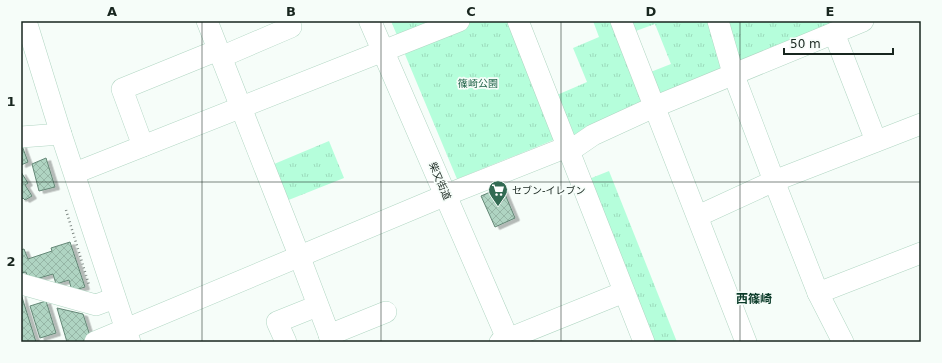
<svg xmlns="http://www.w3.org/2000/svg" width="942" height="363" viewBox="0 0 942 363" font-family="'DejaVu Sans','Noto Sans JP',sans-serif">
<defs>
<pattern id="grass-tufts" width="24" height="20" patternUnits="userSpaceOnUse"><rect width="24" height="20" fill="#b5fedb"/><path d="M3 7l-1-3M5 7V3M7 7l1-3M15 17l-1-3M17 17v-4M19 17l1-3" fill="none" stroke="#9bdabc"/></pattern>
<pattern id="building-cross-hatch" width="8" height="8" patternUnits="userSpaceOnUse"><rect width="8" height="8" fill="#afd4c2"/><path d="M0 0l8 8M0 8l8-8" fill="none" stroke="#96b6a6"/></pattern>
<filter id="shadow"><feDropShadow dx="4.5" dy="2.5" stdDeviation="0" flood-color="#0004"/></filter>
</defs>
<rect width="100%" height="100%" fill="#f6fdf9"/>
<!-- grass -->
<g fill="url(#grass-tufts)">
<polygon points="391,21 514,21 556,139 457,179"/>
<polygon points="593,21 616,21 648,104 576,141 557,95 587,82 573,48 599,37"/>
<polygon points="629,21 850,21 658,99 648,73 671,64 655,24 633,32"/>
<polygon points="329,141 344,178 281,203 267,167"/>
<polygon points="609,171 677,342 654,342 589,179"/>
</g>
<!-- building -->
<g fill="url(#building-cross-hatch)" stroke="#648776" filter="url(#shadow)">
<polygon points="21,143 28,162 21,165"/>
<polygon points="46,158 55,187 39,191 32,164"/>
<polygon points="21,172 28,183 25,185 32,196 25,200 23,198 21,199"/>
<polygon points="502,187 515,218 495,227 481,196"/>
<polygon points="70,242 85,287 72,291 69,280 56,284 53,274 29,281 26,272 21,273 21,250 24,249 28,259 52,251 51,248"/>
<polygon points="21,294 36,342 21,342"/>
<polygon points="46,301 56,333 40,338 30,306"/>
<polygon points="57,308 83,314 91,339 80,342 67,342"/>
</g>
<g fill="none" stroke-linecap="round" stroke-linejoin="round">
<defs>
<g id="minor">
<polyline points="26,21 61,134 130,342"/>
<polyline points="207,21 297,250 332,342"/>
<polyline points="518,21 644,342"/>
<polyline points="621,21 746,342"/>
<polyline points="718,21 733,73 774,181 818,293 843,342"/>
<polyline points="834,33 876,141"/>
<polyline points="221,57 291,27"/>
<polyline points="21,137 61,134"/>
<polyline points="143,146 122,89 218,50"/>
<polyline points="75,173 459,21"/>
<polyline points="698,216 774,181 921,124"/>
<polyline points="21,284 96,305 115,298"/>
<polyline points="818,293 921,253"/>
<polyline points="329,335 386,312"/>
<polyline points="95,342 446,195 567,147 577,146 593,135 654,107 863,21"/>
<polyline points="286,342 277,322 317,306"/>
<polyline points="500,342 624,292"/>
</g>
<polyline id="major" points="370,21 509,342"/>
</defs>
<!-- minor casing -->
<use href="#minor" stroke="#b1d6c3" stroke-width="22"/>
<!-- major casing -->
<use href="#major" stroke="#b1d6c3" stroke-width="23"/>
<!-- path -->
<polyline stroke="#7e8984" stroke-width="2.5" stroke-dasharray="1 3" stroke-linecap="butt" points="66,210 89,285"/>
<!-- minor -->
<use href="#minor" stroke="#fff" stroke-width="21"/>
<!-- major -->
<use href="#major" stroke="#fff" stroke-width="22"/>
</g>
<!-- grid -->
<path fill="none" stroke="#18261f" stroke-width="1" stroke-opacity="0.55" d="M202,21v321M381,21v321M561,21v321M740,21v321M21,182h900"/>
<!-- icons -->
<defs>
<symbol id="supermarket-pin" viewBox="-11 -11 22 30"><path d="M0 17L-7.5 6A9.5 9.5 0 1 1 7.5 6Z" fill="#326a52" stroke="#f6fdf9"/><path d="M-6-5.5h2.5l.6 2H6L4.5 2H-2.5L-4.4-4H-6ZM-1.5 3.2a1.3 1.3 0 1 0 .1 0ZM3 3.2a1.3 1.3 0 1 0 .1 0Z" fill="#fff"/></symbol>
</defs>
<g fill-rule="evenodd">
<use href="#supermarket-pin" x="487" y="179" width="22" height="30"/>
</g>
<g text-anchor="middle" dominant-baseline="central" stroke-width="3.5" stroke-linejoin="round" paint-order="stroke">
<!-- park labels -->
<g font-size="10" fill="#216449" stroke="#f6fdf9">
<text x="478" y="83">篠崎公園</text>
</g>
<!-- street labels -->
<g font-size="10" fill="#18261f" stroke="#f6fdf9">
<text transform="translate(440 181) rotate(67)">柴又街道</text>
</g>
<!-- poi labels -->
<g font-size="10" fill="#18261f" stroke="#f6fdf9" text-anchor="start">
<text x="512" y="190">セブン-イレブン</text>
</g>
<!-- quarter labels -->
<g font-size="12" font-weight="bold" fill="#0b3b29" stroke="#f6fdf9">
<text x="754" y="299">西篠崎</text>
</g>
</g>
<!-- border -->
<rect width="942" height="363" fill="none" stroke="#f6fdf9" stroke-width="44"/>
<!-- scale -->
<path d="M784 48v6h109v-6" fill="none" stroke="#18261f" stroke-width="2"/>
<text x="790" y="48" font-size="12" fill="#18261f" stroke="#f6fdf9" stroke-width="3" paint-order="stroke">50 m</text>
<rect x="22" y="22" width="898" height="319" fill="none" stroke="#18261f" stroke-width="1.5"/>
<g font-size="13" text-anchor="middle" font-weight="bold" fill="#18261f">
<text x="112" y="16">A</text>
<text x="291" y="16">B</text>
<text x="471" y="16">C</text>
<text x="651" y="16">D</text>
<text x="830" y="16">E</text>
<text x="11" y="106">1</text>
<text x="11" y="266">2</text>
</g>
</svg>
